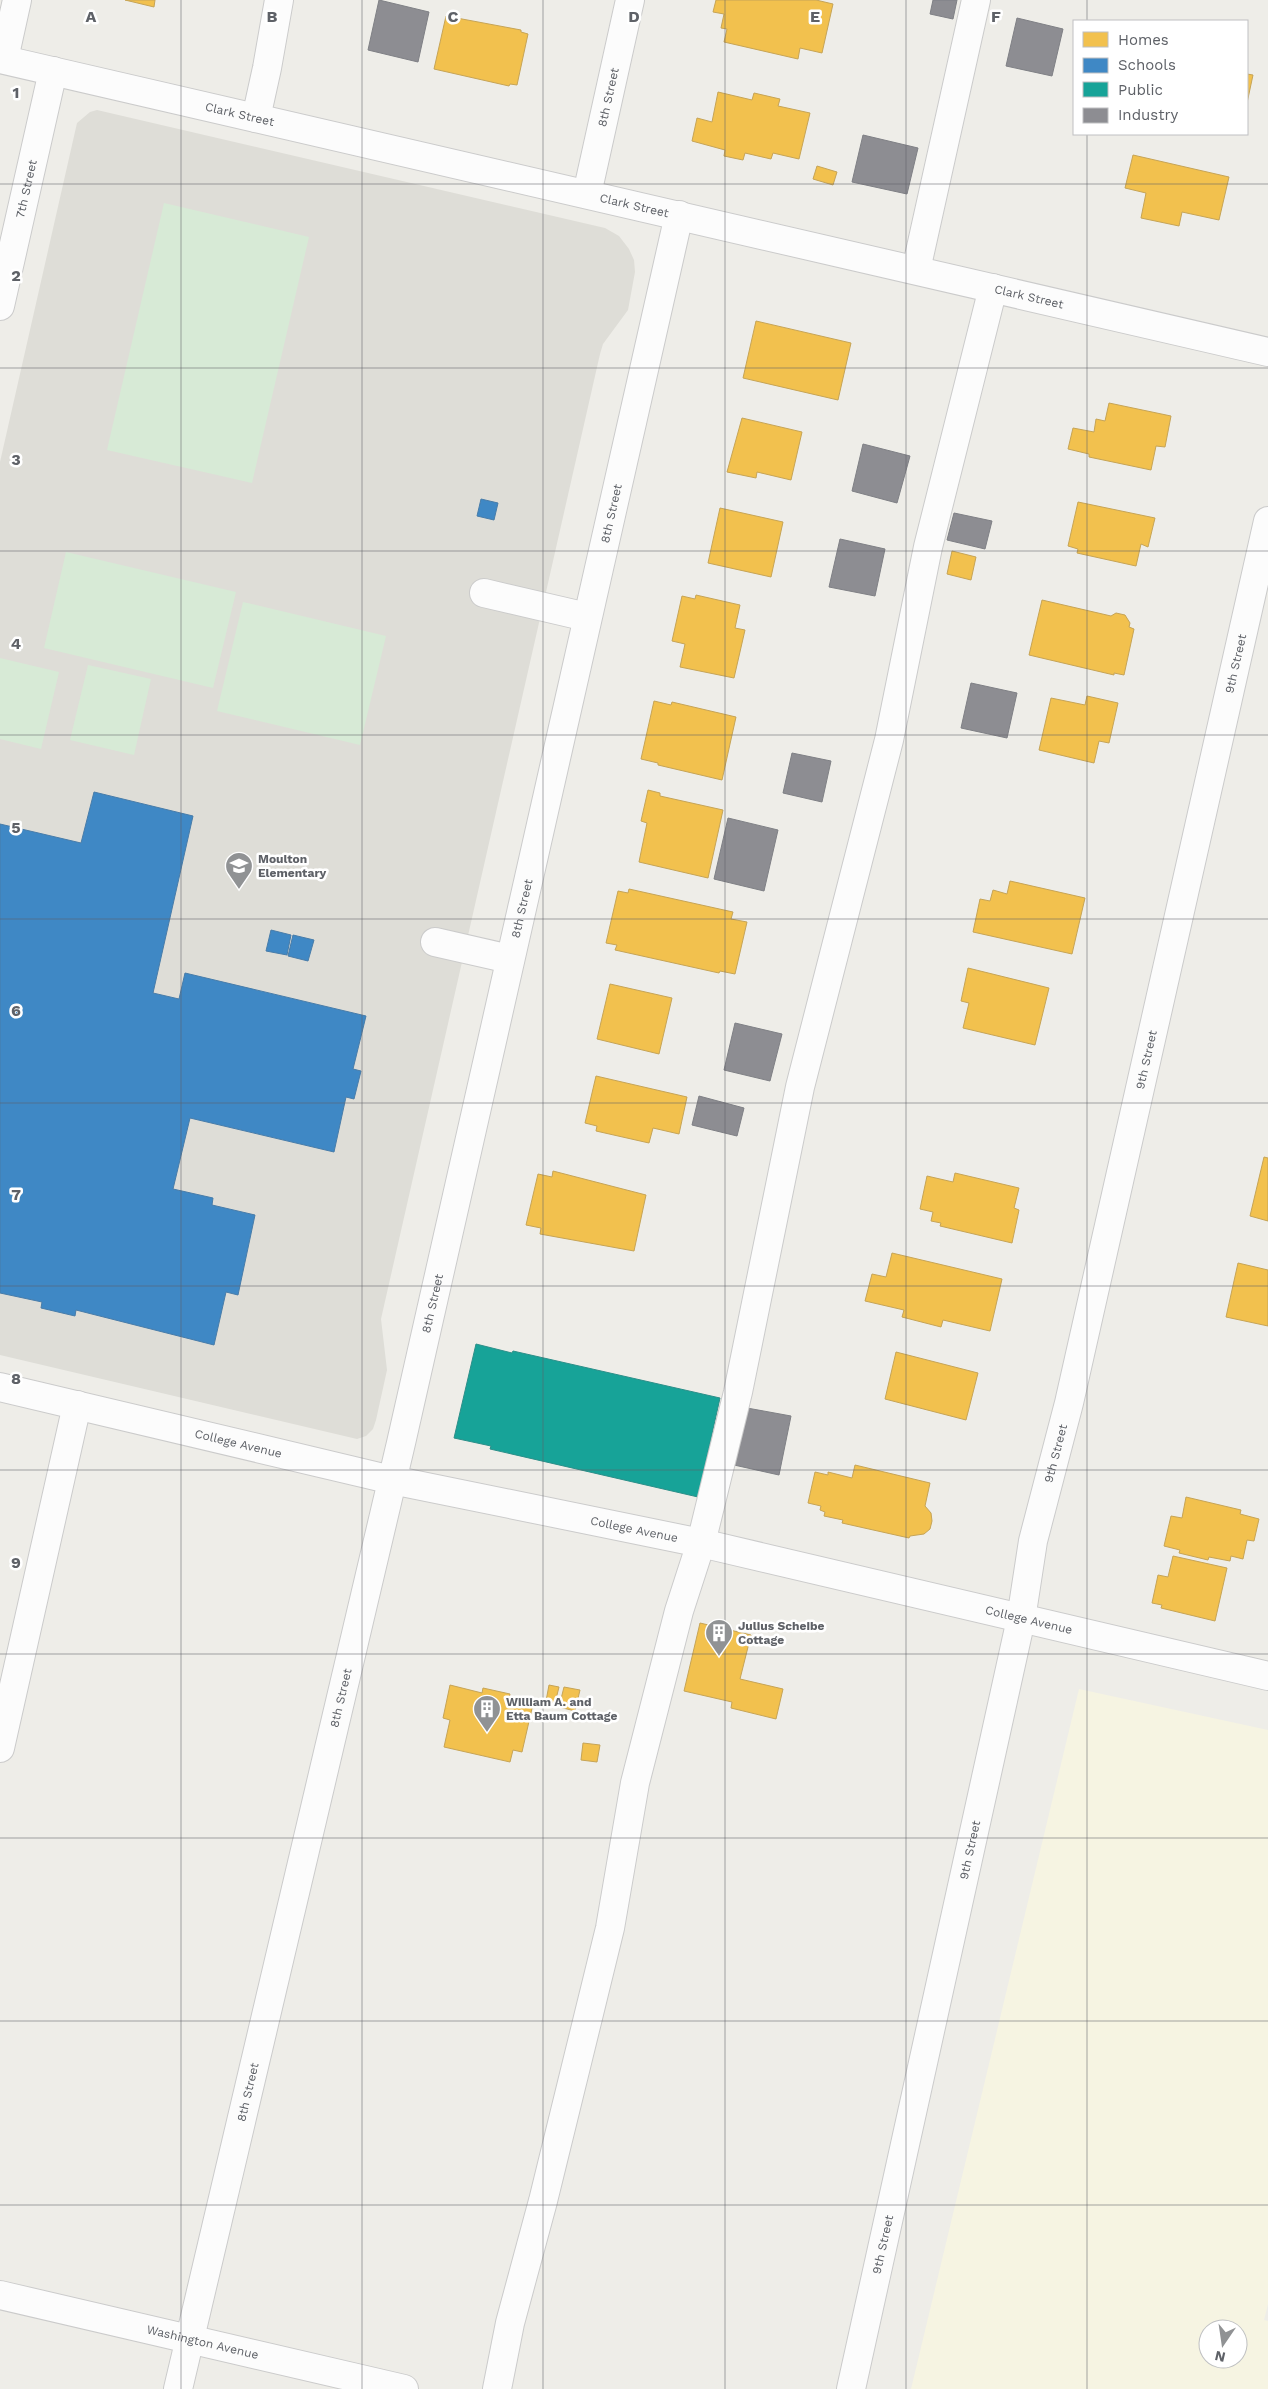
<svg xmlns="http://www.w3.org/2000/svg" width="1268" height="2389" viewBox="0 0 1268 2389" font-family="'Work Sans',sans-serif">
<rect width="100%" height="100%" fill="#eeede8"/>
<!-- commercial -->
<path fill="#f6f4e2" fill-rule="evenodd" d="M1079,1689l189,41v574l-4,16 4,1v68h-357zM1208,2329h30v30h-30z"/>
<!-- education -->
<polygon fill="#deddd7" points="97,110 605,228 619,236 629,249 634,260 635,272 628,310 603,344 600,354 381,1319 387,1370 376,1420 373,1429 366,1436 357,1439 0,1355 0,462 77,123 90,112"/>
<!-- green -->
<g fill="#d7ead6">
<polygon points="164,203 309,237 252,483 107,450"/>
<polygon points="66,552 236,592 213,688 44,648"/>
<polygon points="243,602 386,636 360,745 217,711"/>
<polygon points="0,658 59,672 41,749 0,739"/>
<polygon points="88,665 151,679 134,755 70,740"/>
</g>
<!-- homes -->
<g fill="#f2c14e" stroke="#c6a456">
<polygon points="125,0 155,0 154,7"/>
<polygon points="716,0 816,0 833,4 822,53 800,48 798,59 724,42 727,29 721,28 724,14 713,12"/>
<polygon points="446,16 521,30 521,32 528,34 517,85 510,84 509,86 434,69"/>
<polygon points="1247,74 1253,75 1247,103"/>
<polygon points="718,92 752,100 754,93 780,99 778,106 810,113 799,159 773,153 771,159 745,153 743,160 724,156 725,150 692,141 697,118 712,122"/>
<polygon points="1133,155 1229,177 1219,220 1182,212 1179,226 1141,218 1146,193 1125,188"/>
<polygon points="817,166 837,172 833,185 813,179"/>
<polygon points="756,321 851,343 838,400 743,378"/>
<polygon points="1109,403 1171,416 1165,447 1156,446 1151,470 1089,457 1089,454 1068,449 1073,428 1094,432 1096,419 1105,421"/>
<polygon points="742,418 802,432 791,480 757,472 756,478 727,472"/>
<polygon points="1078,502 1155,518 1148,547 1141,544 1136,566 1077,553 1078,549 1068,546"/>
<polygon points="720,508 783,522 771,577 708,563"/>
<polygon points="952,551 976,557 971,580 947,574"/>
<polygon points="696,595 740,605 735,628 745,630 734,678 680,667 685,644 672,641 682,596 695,599"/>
<polygon points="1042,600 1111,616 1116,613 1125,615 1130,623 1129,627 1134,629 1124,675 1114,673 1114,675 1029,655"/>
<polygon points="1087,696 1118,703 1109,743 1099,741 1094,763 1039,750 1051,698 1085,705"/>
<polygon points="654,701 671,705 672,702 736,717 722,780 658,765 658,763 641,759"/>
<polygon points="648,790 660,793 660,796 723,810 708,878 639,862 647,823 641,821"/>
<polygon points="1010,881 1085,898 1072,954 973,932 980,899 990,901 993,890 1007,894"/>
<polygon points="629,889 733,912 731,919 747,922 735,974 720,971 719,973 615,950 617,945 606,943 618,891 628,893"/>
<polygon points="968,968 1049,988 1035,1045 963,1028 969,1003 961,1001"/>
<polygon points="610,984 672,998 659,1054 597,1039"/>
<polygon points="596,1076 687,1097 679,1134 653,1128 649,1143 596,1131 597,1126 585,1123"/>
<polygon points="1264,1157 1268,1158 1268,1221 1250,1216"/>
<polygon points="553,1171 646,1195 634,1251 540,1234 541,1228 526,1225 538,1174 552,1177"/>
<polygon points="955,1173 1019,1188 1014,1208 1019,1210 1012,1243 940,1226 941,1223 931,1221 933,1212 920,1209 927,1176 953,1182"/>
<polygon points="892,1253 1002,1279 990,1331 943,1320 941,1327 902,1317 904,1310 865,1301 872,1274 886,1277"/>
<polygon points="1238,1263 1268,1270 1268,1326 1226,1317"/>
<polygon points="896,1352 978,1373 966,1420 885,1399"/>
<polygon points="855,1465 930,1483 925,1506 931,1513 932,1521 930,1529 924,1534 910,1536 909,1538 842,1523 843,1520 824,1516 825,1512 820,1510 821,1506 808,1503 815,1472 828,1475 828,1472 852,1478"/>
<polygon points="1186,1497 1241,1510 1240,1514 1259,1519 1254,1541 1247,1540 1243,1559 1231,1556 1230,1561 1209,1557 1208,1560 1179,1553 1180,1550 1164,1546 1171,1516 1182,1518"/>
<polygon points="1173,1556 1227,1568 1215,1621 1161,1608 1162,1605 1152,1603 1158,1575 1168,1577"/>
<polygon points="700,1623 751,1635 740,1679 783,1689 776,1719 731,1708 732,1702 684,1691"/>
<polygon points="450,1685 482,1693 483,1688 510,1694 509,1699 533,1704 522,1752 513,1750 510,1762 444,1747 450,1720 443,1718"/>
<polygon points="549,1685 559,1687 555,1703 546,1701"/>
<polygon points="564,1687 580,1690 575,1711 559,1707"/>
<polygon points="583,1743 600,1745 597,1762 581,1760"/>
</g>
<!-- schools -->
<g fill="#3f88c5" stroke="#487ca9">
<polygon points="481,499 498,503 494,520 477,516"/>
<polygon points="94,792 193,816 153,993 179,999 185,973 366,1016 353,1069 361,1071 354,1099 346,1097 334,1152 190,1118 173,1189 213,1198 212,1205 255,1215 238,1295 226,1292 214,1345 76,1310 75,1316 41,1308 42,1302 0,1293 0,824 81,843"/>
<polygon points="271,930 291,935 287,955 266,951"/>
<polygon points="293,935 314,940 308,961 288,956"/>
</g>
<!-- public -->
<polygon fill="#17a398" stroke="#2c8f89" points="476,1344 512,1353 513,1351 720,1398 698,1497 490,1449 491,1446 454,1438"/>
<!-- industry -->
<g fill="#8d8d92" stroke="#7f8085">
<polygon points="379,0 429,12 418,62 368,50"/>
<polygon points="933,0 957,0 953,19 930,14"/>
<polygon points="1017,18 1063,29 1052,76 1006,66"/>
<polygon points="863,135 918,148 907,194 852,182"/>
<polygon points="863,444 910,456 897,503 852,491"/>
<polygon points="954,513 992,521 985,549 947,540"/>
<polygon points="840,539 885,549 875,596 829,587"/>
<polygon points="971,683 1017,693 1007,738 961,728"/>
<polygon points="792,753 831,761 822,802 783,793"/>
<polygon points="728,818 778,830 764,891 714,879"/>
<polygon points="735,1023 782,1034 770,1081 724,1070"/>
<polygon points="699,1096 744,1108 737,1136 692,1125"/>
<polygon points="747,1408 791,1416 779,1475 734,1465"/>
</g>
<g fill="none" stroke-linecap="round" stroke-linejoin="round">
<defs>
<g id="minor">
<path id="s1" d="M0,59l1268,293"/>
<polyline points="4,59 17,0"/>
<polyline points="256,118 267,68 279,0"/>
<path id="s2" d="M587,194l43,-194"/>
<polyline points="916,270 976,0"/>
<path id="s3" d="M0,306l53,-235"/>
<polyline points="484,593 587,617"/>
<polyline points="435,942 510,959"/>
<path id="s4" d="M0,1387l392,93 309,63 567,133"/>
<polyline points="0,1748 77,1405"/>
<path id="s5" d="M0,2295l404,94"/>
<path id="s6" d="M178,2389l223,-946 278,-1228"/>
<polyline points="497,2389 510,2323 543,2201 610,1928 635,1783 679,1611 701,1543 738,1392 800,1087 889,740 928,547 993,288"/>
<path id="s7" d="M851,2389l170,-770 12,-78 36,-138 199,-882"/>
</g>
</defs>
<!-- minor casing -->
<use href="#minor" stroke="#cbcbcb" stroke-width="30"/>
<!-- minor -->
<use href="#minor" stroke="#fcfcfc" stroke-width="28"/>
</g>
<!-- grid -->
<path fill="none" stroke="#5e6167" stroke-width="1" stroke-opacity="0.55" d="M181,0v2389M362,0v2389M543,0v2389M725,0v2389M906,0v2389M1087,0v21M1087,134v2255M0,184h1268M0,368h1268M0,551h1268M0,735h1268M0,919h1268M0,1103h1268M0,1286h1268M0,1470h1268M0,1654h1268M0,1838h1268M0,2021h1268M0,2205h1268"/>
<!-- icons -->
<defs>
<symbol id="school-pin" viewBox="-11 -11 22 30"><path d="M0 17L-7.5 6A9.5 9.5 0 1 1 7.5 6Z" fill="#909294" stroke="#fff"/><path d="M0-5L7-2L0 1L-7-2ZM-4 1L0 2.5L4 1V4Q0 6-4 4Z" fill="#fff"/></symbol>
<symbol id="building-pin" viewBox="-11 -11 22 30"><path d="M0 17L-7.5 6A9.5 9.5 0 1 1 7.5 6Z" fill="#909294" stroke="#fff"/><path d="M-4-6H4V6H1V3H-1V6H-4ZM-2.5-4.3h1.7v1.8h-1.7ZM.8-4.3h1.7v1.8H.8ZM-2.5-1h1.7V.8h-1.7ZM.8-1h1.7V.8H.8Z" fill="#fff"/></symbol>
</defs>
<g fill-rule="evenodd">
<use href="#school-pin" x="223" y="850" width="32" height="43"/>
<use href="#building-pin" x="703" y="1617" width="32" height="43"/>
<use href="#building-pin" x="471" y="1693" width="32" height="43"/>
</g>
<g text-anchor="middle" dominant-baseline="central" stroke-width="5" stroke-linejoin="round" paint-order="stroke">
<!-- street labels -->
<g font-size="12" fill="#5e6167" stroke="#fff">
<text stroke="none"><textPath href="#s2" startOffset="99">8th Street</textPath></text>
<text stroke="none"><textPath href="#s1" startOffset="246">Clark Street</textPath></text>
<text stroke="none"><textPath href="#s3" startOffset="120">7th Street</textPath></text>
<text stroke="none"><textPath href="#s1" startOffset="651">Clark Street</textPath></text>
<text stroke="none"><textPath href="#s1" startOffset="1056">Clark Street</textPath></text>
<text stroke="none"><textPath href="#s6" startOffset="1925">8th Street</textPath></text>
<text stroke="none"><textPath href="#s7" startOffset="1768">9th Street</textPath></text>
<text stroke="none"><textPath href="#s6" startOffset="1520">8th Street</textPath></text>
<text stroke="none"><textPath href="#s7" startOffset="1362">9th Street</textPath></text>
<text stroke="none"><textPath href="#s6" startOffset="1115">8th Street</textPath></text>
<text stroke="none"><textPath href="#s4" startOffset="245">College Avenue</textPath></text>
<text stroke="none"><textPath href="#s7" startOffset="958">9th Street</textPath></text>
<text stroke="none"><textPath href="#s4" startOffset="650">College Avenue</textPath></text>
<text stroke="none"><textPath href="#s4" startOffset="1055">College Avenue</textPath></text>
<text stroke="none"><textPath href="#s6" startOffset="710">8th Street</textPath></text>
<text stroke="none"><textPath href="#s7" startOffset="552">9th Street</textPath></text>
<text stroke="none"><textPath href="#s6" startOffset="305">8th Street</textPath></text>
<text stroke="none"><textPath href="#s7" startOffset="148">9th Street</textPath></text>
<text stroke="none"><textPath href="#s5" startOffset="208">Washington Avenue</textPath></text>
</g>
<!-- poi labels -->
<g font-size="12" font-weight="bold" fill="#5e6167" stroke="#fff" text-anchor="start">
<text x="258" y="859">Moulton<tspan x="258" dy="14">Elementary</tspan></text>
<text x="738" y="1626">Julius Scheibe<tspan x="738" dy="14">Cottage</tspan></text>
<text x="506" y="1702">William A. and<tspan x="506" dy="14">Etta Baum Cottage</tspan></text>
</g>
</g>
<g font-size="16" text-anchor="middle" font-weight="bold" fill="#5e6167" stroke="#fff" stroke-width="5" stroke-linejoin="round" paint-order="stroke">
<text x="91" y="22">A</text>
<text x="272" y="22">B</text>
<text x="453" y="22">C</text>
<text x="634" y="22">D</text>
<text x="815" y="22">E</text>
<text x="996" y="22">F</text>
<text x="16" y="98">1</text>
<text x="16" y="281">2</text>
<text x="16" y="465">3</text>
<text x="16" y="649">4</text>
<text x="16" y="833">5</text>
<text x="16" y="1016">6</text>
<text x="16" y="1200">7</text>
<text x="16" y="1384">8</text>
<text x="16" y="1568">9</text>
</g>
<!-- legend -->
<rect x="1073" y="20" width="175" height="115" fill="#ffffff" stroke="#bfc0c2"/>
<rect x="1083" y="32" width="25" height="15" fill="#f2c14e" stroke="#bfc0c2"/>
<text x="1118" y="45" font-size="15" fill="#5e6167">Homes</text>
<rect x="1083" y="58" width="25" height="15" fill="#3f88c5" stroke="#bfc0c2"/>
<text x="1118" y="70" font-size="15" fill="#5e6167">Schools</text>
<rect x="1083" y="82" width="25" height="15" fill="#17a398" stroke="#bfc0c2"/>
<text x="1118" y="95" font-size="15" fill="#5e6167">Public</text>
<rect x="1083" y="108" width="25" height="15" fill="#8d8d92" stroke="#bfc0c2"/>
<text x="1118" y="120" font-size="15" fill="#5e6167">Industry</text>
<!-- north arrow -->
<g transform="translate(1223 2344) rotate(193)"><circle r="24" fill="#ffffff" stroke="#bfc0c2"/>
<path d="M0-4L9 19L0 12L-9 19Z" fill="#909294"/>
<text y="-8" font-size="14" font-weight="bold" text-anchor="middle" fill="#5e6167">N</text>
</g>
</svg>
